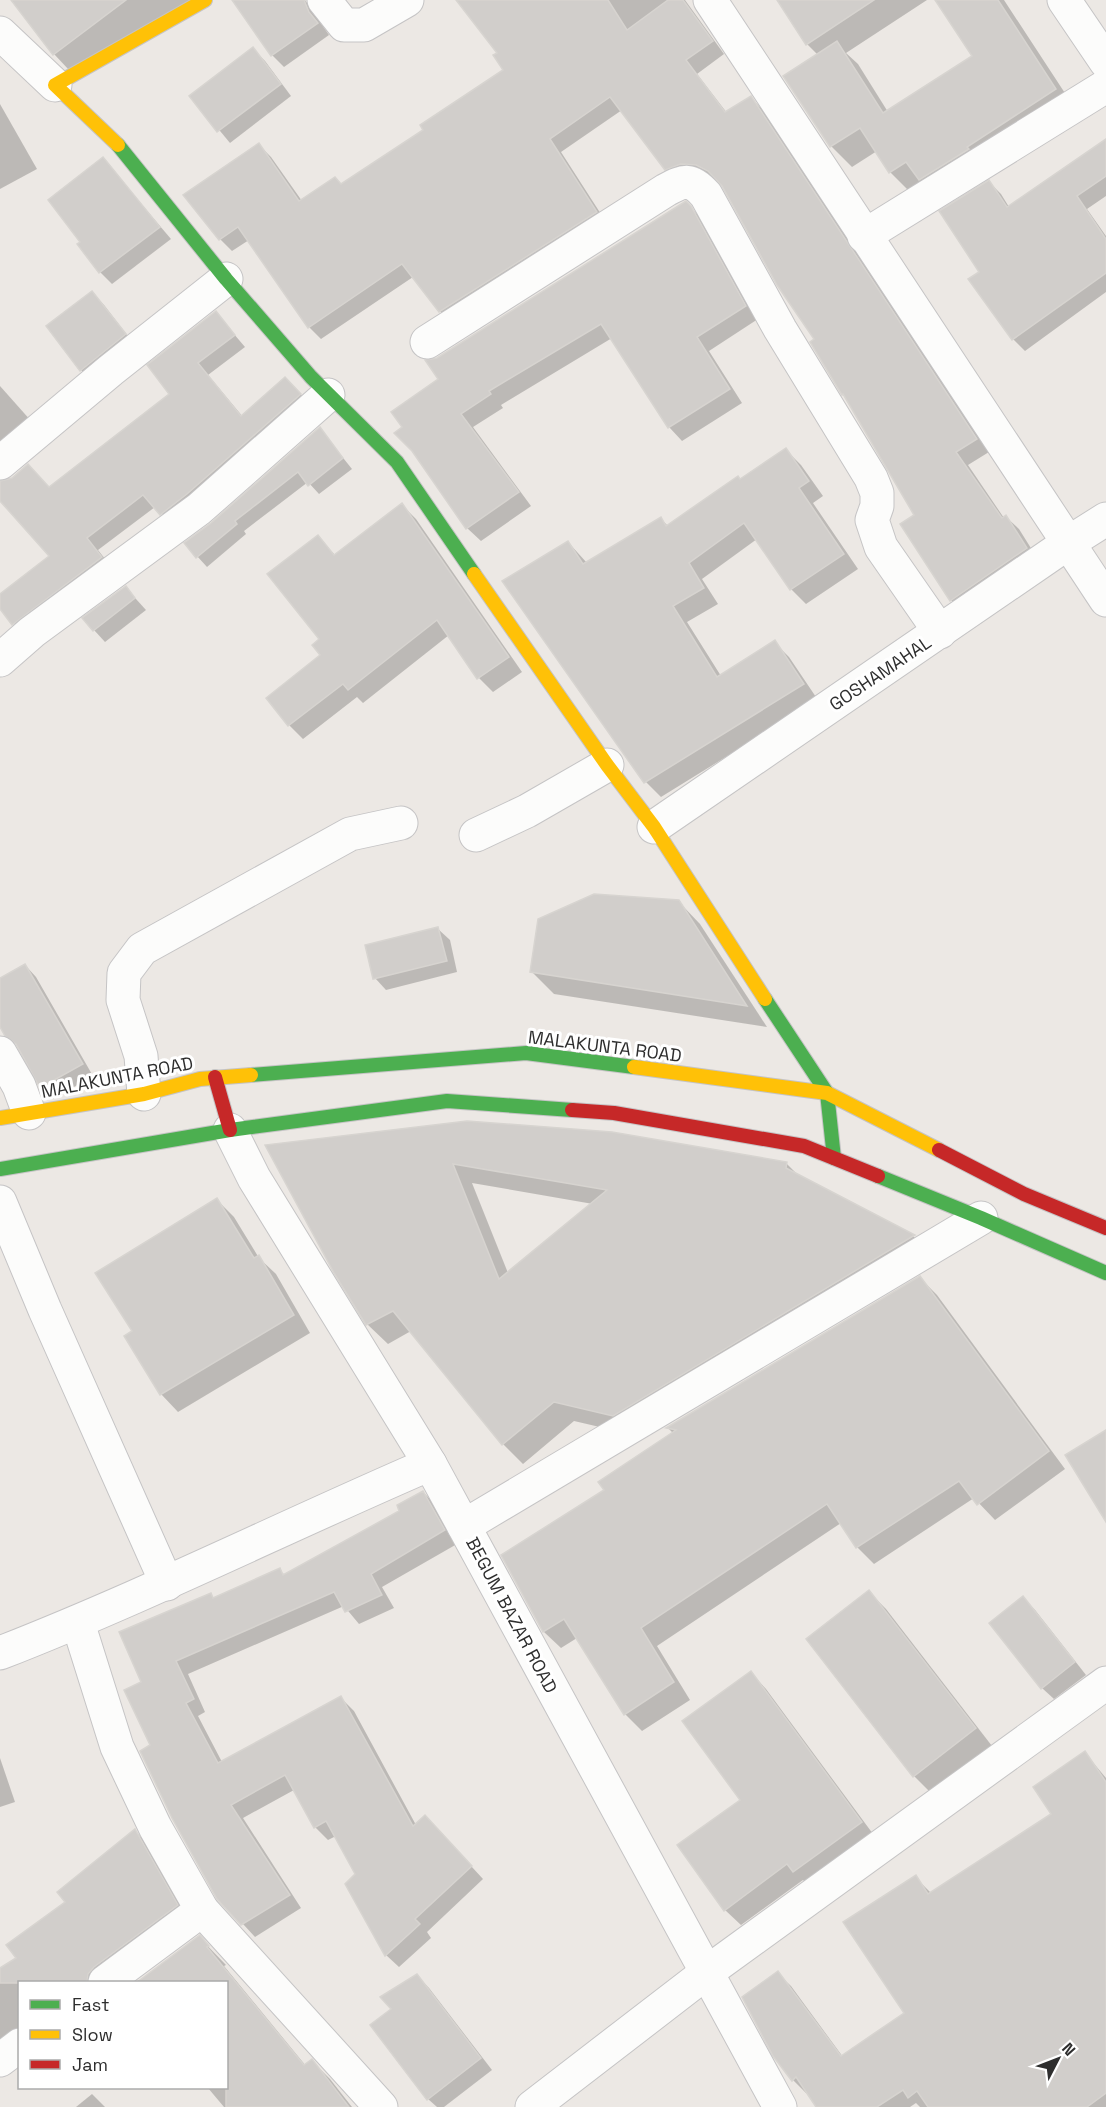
<svg xmlns="http://www.w3.org/2000/svg" width="1106" height="2107" viewBox="0 0 1106 2107" font-family="'Space Grotesk',sans-serif">
<rect width="100%" height="100%" fill="#ece8e4"/>
<!-- shadow -->
<g fill="#0003" fill-rule="evenodd">
<polygon points="12,0 204,0 69,70 54,54"/>
<polygon points="233,0 305,0 329,35 284,67 272,55"/>
<polygon points="458,0 685,0 724,54 697,74 727,113 751,98 763,110 989,452 968,465 1004,518 1006,517 1019,529 1039,561 963,613 951,600 903,525 916,516 816,340 722,183 710,177 679,181 666,169 622,110 561,152 608,225 452,324 440,311 413,277 321,339 309,327 249,240 232,251 220,239 259,145 271,157 302,201 342,185 425,131 505,70 499,53"/>
<polygon points="779,0 927,0 846,53 858,64 888,112 974,56 937,0 1004,0 1076,110 911,193 890,172 877,151 852,167 831,146 818,55 807,44"/>
<polygon points="253,49 265,61 291,96 230,143 191,96"/>
<polygon points="0,104 37,169 0,189"/>
<polygon points="1106,141 1106,196 1087,209 1106,236 1106,292 1025,351 1013,339 970,280 981,272 989,182 1001,194 1009,207"/>
<polygon points="103,159 171,239 112,284 100,272 82,242"/>
<polygon points="686,203 704,221 758,319 709,351 742,403 682,441 669,427 612,338 501,405 503,408 473,427 531,506 481,541 467,528 404,427 440,380 438,359"/>
<polygon points="92,293 104,305 136,347 93,382 81,370 48,327"/>
<polygon points="216,313 245,347 208,375 243,417 297,390 311,406 173,525 155,507 98,550 113,569 25,635 0,607 0,595 51,556 0,499 0,482 49,488 171,394"/>
<polygon points="0,386 32,422 0,460"/>
<polygon points="320,429 352,469 319,494 308,482 244,531 246,534 207,567 186,544 212,524"/>
<polygon points="786,450 801,465 823,496 813,503 858,569 806,604 791,589 757,539 702,579 718,604 687,622 721,676 774,642 789,657 818,700 661,797 646,782 623,753 568,542 587,563 661,519 668,526"/>
<polygon points="402,505 416,519 522,672 493,692 479,678 449,635 363,703 357,697 303,739 289,725 268,698 322,656 318,537 336,556"/>
<polygon points="126,588 146,610 105,642 94,630"/>
<polygon points="678,901 700,924 767,1027 554,994 532,972"/>
<polygon points="438,929 450,940 457,972 386,990 375,978"/>
<polygon points="25,965 36,977 93,1076 53,1099 41,1087 20,1048 0,1024 0,980"/>
<path d="M267,1146l519,17 13,13 115,61 20,19 -300,179 -60,-14 -51,43 -20,-20 -92,-113 -23,13 -21,-20zM472,1183l121,21 -85,69z"/>
<polygon points="217,1200 234,1217 259,1258 276,1274 310,1333 178,1412 161,1394 126,1336 134,1332"/>
<polygon points="920,1278 937,1295 1065,1469 995,1520 974,1498 874,1564 857,1547 841,1523 657,1646 690,1700 642,1731 625,1714 577,1638 561,1648 544,1632 503,1556 606,1491 674,1434 668,1428"/>
<polygon points="423,1492 436,1505 457,1544 382,1587 394,1608 359,1624 344,1606 188,1674 205,1712 198,1716 222,1762 341,1698 354,1711 416,1825 438,1830 483,1879 427,1932 431,1938 399,1967 386,1955 357,1874 336,1836 328,1840 315,1827 294,1790 243,1818 301,1908 255,1937 219,1898 152,1746 143,1683 211,1595 215,1599 279,1570 285,1575 401,1511"/>
<polygon points="869,1592 886,1609 992,1746 931,1793 914,1776 808,1639"/>
<polygon points="1023,1598 1035,1610 1086,1675 1054,1699 1042,1688"/>
<polygon points="751,1673 766,1689 876,1838 810,1887 803,1880 741,1925 725,1910 742,1800"/>
<polygon points="1085,1753 1106,1778 1106,2107 920,2107 916,2103 910,2107 818,2107 808,2092 806,2093 793,2080 777,1973 791,1986 843,2057 906,2014 915,1877 931,1893 1054,1814"/>
<polygon points="0,1758 15,1802 0,1807"/>
<polygon points="135,1831 153,1849 195,1924 116,1982 20,1982 20,2054 0,2073 0,1970 18,1958 67,1902"/>
<polygon points="199,1937 226,1965 224,1966 306,2066 312,2061 330,2079 352,2107 224,2107 208,2088 226,2088 226,1982"/>
<polygon points="417,1976 429,1988 492,2070 444,2107 437,2107 428,2099 393,2010"/>
<polygon points="92,2094 105,2107 76,2107"/>
</g>
<!-- building -->
<g fill="#d1cecb" stroke="#d7d4d0" stroke-width="1.5" fill-rule="evenodd">
<polygon points="11,0 126,0 53,55"/>
<polygon points="232,0 304,0 309,12 318,23 271,56"/>
<polygon points="456,0 608,0 627,30 668,0 683,0 713,41 686,60 725,112 751,96 977,439 956,452 1002,518 1006,515 1027,548 950,601 900,524 914,515 843,394 842,395 810,342 814,339 777,285 722,186 708,171 696,165 681,164 665,170 610,97 550,139 597,212 439,312 402,264 308,328 238,227 219,240 183,195 259,143 299,201 335,177 341,184 423,130 420,125 503,70 493,55 497,53"/>
<polygon points="777,0 874,0 806,45"/>
<polygon points="935,0 998,0 1056,89 967,147 969,149 919,180 906,162 889,173 860,128 830,147 783,76 837,41 883,113 972,56"/>
<polygon points="253,47 281,84 217,132 189,96"/>
<polygon points="1106,139 1106,176 1077,196 1106,239 1106,273 1012,340 968,279 979,272 939,211 989,180 1007,207"/>
<polygon points="103,157 160,227 99,273 77,244 80,242 48,200"/>
<polygon points="686,201 691,206 746,306 697,337 730,389 668,428 601,324 489,391 491,394 461,414 519,492 466,529 412,451 394,433 402,427 391,412 438,379 425,360 437,358"/>
<polygon points="92,291 126,334 80,371 46,326"/>
<polygon points="216,311 235,335 198,363 241,416 285,377 301,394 187,494 160,515 143,495 87,538 102,557 12,625 0,609 0,594 49,556 0,501 0,481 12,478 28,464 49,487 169,394 147,365"/>
<polygon points="320,427 343,458 308,486 298,472 235,521 237,524 196,558 184,543 211,523"/>
<polygon points="786,448 809,481 799,488 844,554 790,590 744,523 689,563 704,588 673,606 717,677 775,640 804,684 644,783 502,581 568,541 583,564 661,517 666,526 738,476 740,479"/>
<polygon points="402,503 509,657 477,679 437,620 348,690 343,684 288,726 266,698 320,655 312,645 319,639 267,574 318,535 334,555"/>
<polygon points="126,586 135,598 93,631 82,618"/>
<polygon points="594,894 679,900 747,1006 530,972 538,919"/>
<polygon points="438,927 447,961 373,979 365,945"/>
<polygon points="25,964 83,1064 40,1088 16,1044 5,1036 0,1027 0,978"/>
<path d="M467,1121l145,11 175,30 -1,6 129,67 -302,181 -59,-14 -52,43 -109,-134 -27,14 -32,-52 -69,-128zM453,1164l154,26 -108,89z"/>
<polygon points="217,1198 254,1258 259,1255 294,1315 160,1395 124,1336 132,1331 95,1273"/>
<polygon points="920,1276 1049,1451 977,1505 959,1481 856,1548 827,1504 641,1628 674,1682 624,1715 564,1619 543,1632 501,1555 604,1490 598,1482 676,1430 666,1428"/>
<polygon points="1106,1430 1106,1522 1065,1455"/>
<polygon points="423,1491 445,1530 371,1574 382,1595 345,1612 334,1592 176,1661 194,1699 186,1703 218,1763 341,1696 413,1826 425,1815 472,1866 415,1919 420,1924 385,1956 345,1884 355,1874 326,1821 314,1828 285,1775 231,1805 290,1895 241,1925 217,1899 172,1818 140,1751 150,1745 124,1690 141,1682 119,1632 211,1593 213,1598 280,1568 283,1575 399,1511 397,1505"/>
<polygon points="869,1590 976,1728 913,1777 806,1639"/>
<polygon points="1023,1596 1075,1662 1041,1689 989,1623"/>
<polygon points="751,1671 862,1822 793,1872 787,1864 724,1911 677,1845 740,1800 682,1721"/>
<polygon points="1085,1751 1106,1782 1106,2093 1087,2107 928,2107 917,2091 908,2098 903,2090 877,2107 816,2107 796,2077 792,2081 773,2056 742,1997 778,1971 841,2056 904,2013 843,1922 916,1875 928,1894 1051,1814 1033,1787"/>
<polygon points="135,1829 178,1905 94,1967 88,1974 87,1983 0,1983 0,1968 16,1958 6,1945 65,1902 57,1892"/>
<polygon points="200,1935 209,1946 207,1947 304,2065 312,2059 349,2107 226,2107 226,1983 136,1983"/>
<polygon points="417,1974 481,2058 427,2100 370,2025 391,2009 380,1997"/>
</g>
<g fill="none" stroke-linecap="round" stroke-linejoin="round">
<defs>
<g id="street">
<polyline points="324,0 344,25 364,25 407,0"/>
<polyline points="710,0 1106,600"/>
<polyline points="1064,0 1106,62"/>
<polyline points="0,33 55,85"/>
<polyline points="864,236 1106,86"/>
<path d="M427,342l239,-152c19,-10 25,-12 40,5l74,134 91,149 6,15v13l-5,14 9,27 59,85"/>
<polyline points="0,463 111,370 226,279"/>
<polyline points="0,660 32,632 199,509 328,395"/>
<polyline points="654,827 1068,543 1106,519"/>
<polyline points="476,835 527,811 607,765"/>
<polyline points="0,1053 19,1086 29,1113"/>
<polyline points="144,1094 141,1056 123,1000 124,973 142,949 350,834 401,823"/>
<polyline points="230,1130 254,1178 430,1464 780,2107"/>
<polyline points="0,1202 45,1310 167,1584"/>
<polyline points="464,1526 981,1218"/>
<polyline points="78,1623 117,1747 155,1827 202,1910 381,2107"/>
<path d="M0,1653c146,-57 286,-127 430,-189"/>
<polyline points="105,1982 202,1910"/>
<polyline points="0,2060 20,2045"/>
<polyline points="532,2107 706,1973 1106,1683"/>
</g>
<g id="fast">
<polyline points="118,145 226,279 311,377 397,462 474,574"/>
<polyline points="765,999 827,1093 834,1158"/>
<polyline points="251,1075 526,1053 634,1067"/>
<polyline points="0,1169 230,1130 447,1101 572,1110"/>
<polyline points="878,1176 981,1218 1106,1273"/>
</g>
<g id="slow">
<polyline points="118,145 55,85 205,0"/>
<polyline points="474,574 607,765 654,827 765,999"/>
<polyline points="634,1067 827,1093 939,1150"/>
<polyline points="0,1118 144,1094 200,1079 251,1075"/>
</g>
<g id="jam">
<polyline points="215,1077 230,1130"/>
<polyline points="572,1110 614,1113 804,1146 878,1176"/>
<polyline points="939,1150 1024,1194 1106,1228"/>
</g>
</defs>
<!-- street casing -->
<use href="#street" stroke="#c5c4c5" stroke-width="35"/>
<!-- fast casing -->
<use href="#fast" stroke="#c5c4c5" stroke-width="16"/>
<!-- slow casing -->
<use href="#slow" stroke="#c5c4c5" stroke-width="16"/>
<!-- jam casing -->
<use href="#jam" stroke="#c5c4c5" stroke-width="16"/>
<!-- street -->
<use href="#street" stroke="#fcfcfb" stroke-width="33"/>
<!-- fast -->
<use href="#fast" stroke="#4caf50" stroke-width="14"/>
<!-- slow -->
<use href="#slow" stroke="#ffc107" stroke-width="14"/>
<!-- jam -->
<use href="#jam" stroke="#c62828" stroke-width="14"/>
</g>
<g text-anchor="middle" dominant-baseline="central" stroke-width="6" stroke-linejoin="round" paint-order="stroke">
<!-- street labels -->
<g font-size="18" fill="#2e2e2e" stroke="#fff">
<text transform="translate(880 673) rotate(-34)">GOSHAMAHAL</text>
<text transform="translate(605 1046) rotate(7)">MALAKUNTA ROAD</text>
<text transform="translate(117 1077) rotate(-11)">MALAKUNTA ROAD</text>
<text transform="translate(512 1615) rotate(62)">BEGUM BAZAR ROAD</text>
</g>
</g>
<!-- legend -->
<rect x="18" y="1981" width="210" height="108" fill="#ffffff" stroke="#ababab" stroke-width="1.5"/>
<rect x="30" y="2000" width="30" height="9" fill="#4caf50" stroke="#ababab" stroke-width="1.5"/>
<text x="72" y="2011" font-size="18" fill="#2e2e2e">Fast</text>
<rect x="30" y="2030" width="30" height="9" fill="#ffc107" stroke="#ababab" stroke-width="1.5"/>
<text x="72" y="2041" font-size="18" fill="#2e2e2e">Slow</text>
<rect x="30" y="2060" width="30" height="9" fill="#c62828" stroke="#ababab" stroke-width="1.5"/>
<text x="72" y="2071" font-size="18" fill="#2e2e2e">Jam</text>
<!-- north arrow -->
<g transform="translate(1058 2059) rotate(48)" stroke="#ffffff" stroke-width="4.5" paint-order="stroke">
<path d="M0-4.5L10 22L0 15L-10 22Z" fill="#2e2e2e"/>
<text y="-9" font-size="16" font-weight="bold" text-anchor="middle" fill="#2e2e2e">N</text>
</g>
</svg>
